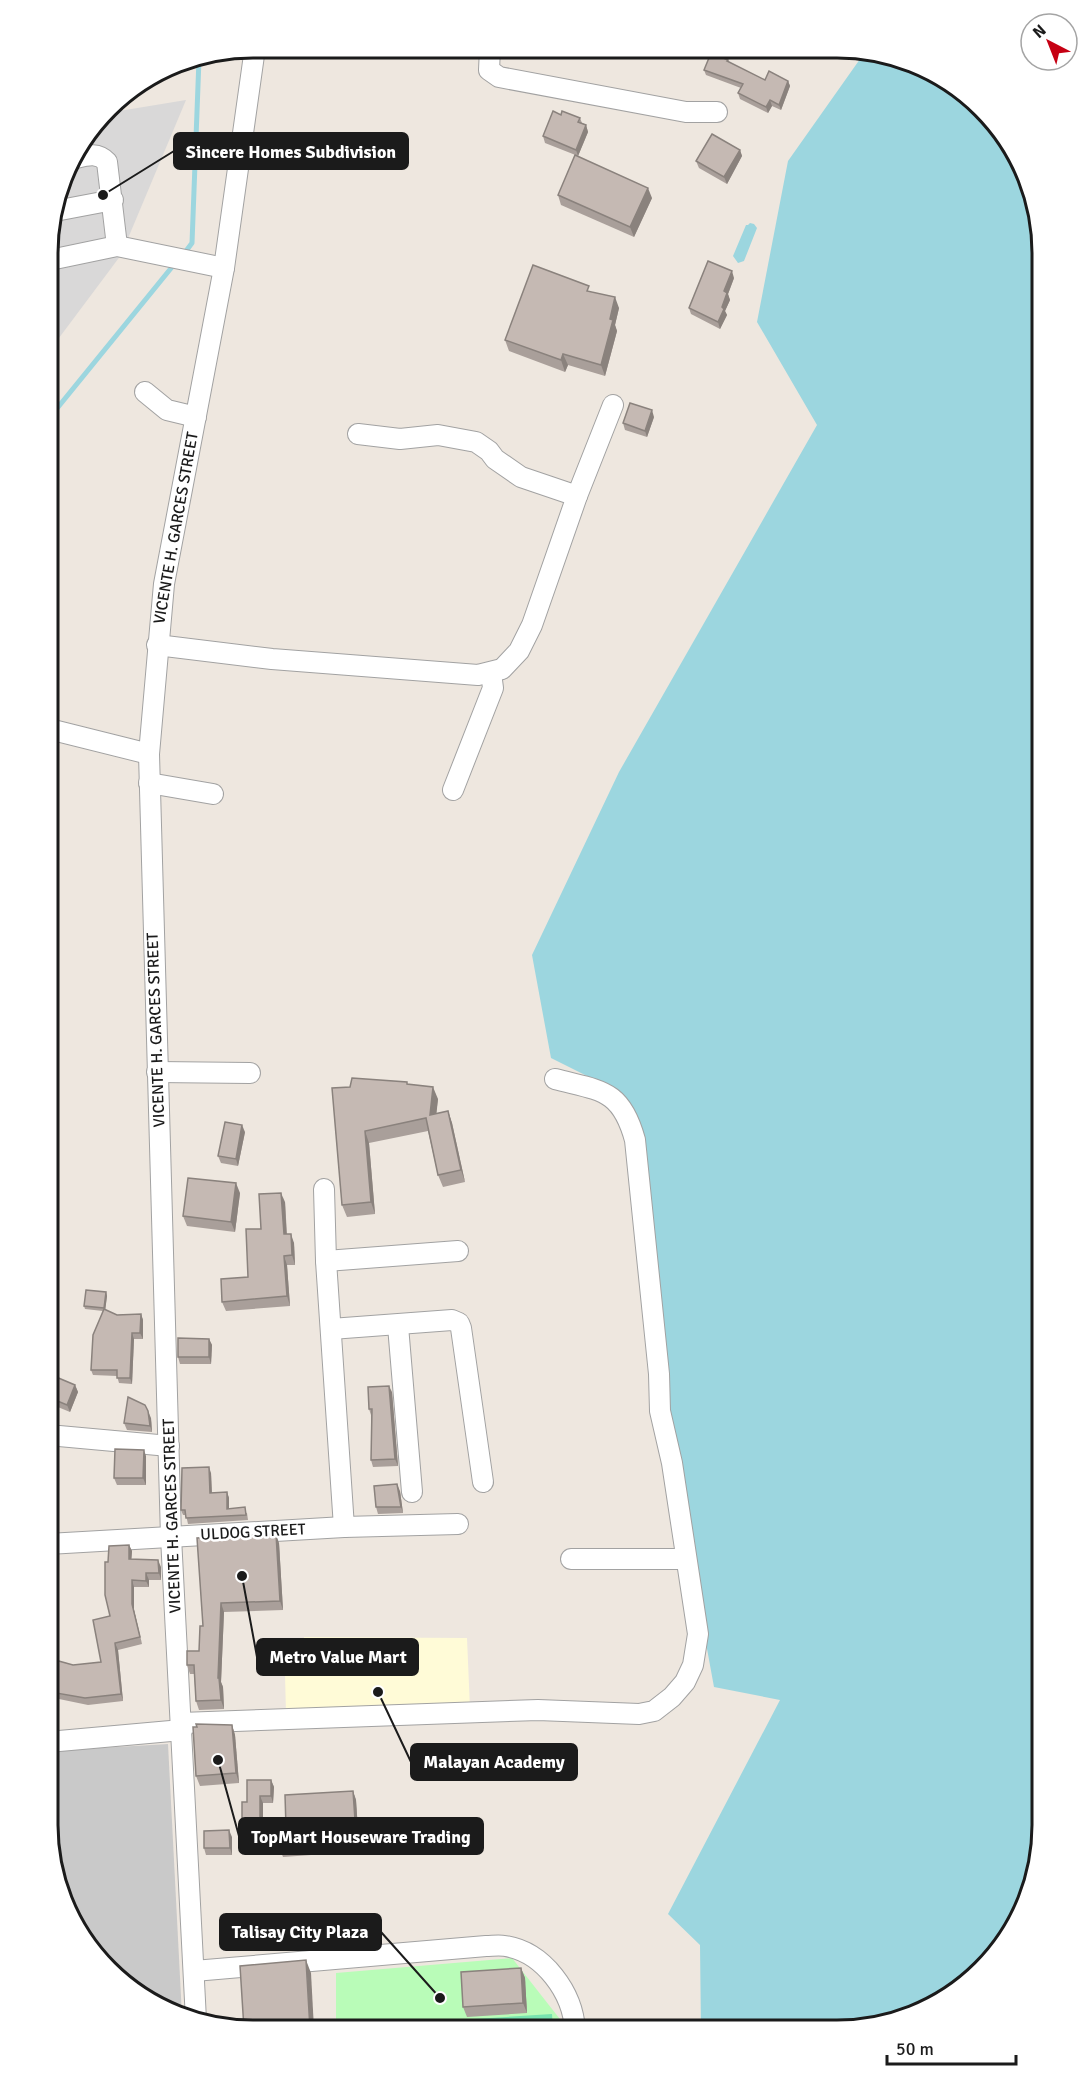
<svg xmlns="http://www.w3.org/2000/svg" width="1091" height="2079" viewBox="0 0 1091 2079" font-family="Signika,sans-serif">
<rect width="100%" height="100%" fill="#eee7df"/>
<!-- residential -->
<polygon fill="#d9d8d8" points="186,100 121,255 50,350 50,227 69,162 107,113"/>
<!-- education -->
<polygon fill="#fffbd7" points="304,1637 467,1638 470,1709 286,1714 285,1674 304,1670"/>
<!-- religious -->
<polygon fill="#c9c9c9" points="168,1744 182,2016 163,2010 118,1980 59,1891 48,1826 48,1751"/>
<!-- park -->
<polygon fill="#b9fcb8" points="512,1958 563,2023 563,2030 336,2030 336,1973"/>
<!-- pitch -->
<polygon fill="#77e3af" points="552,2014 553,2030 460,2030 459,2020"/>
<!-- water -->
<g fill="#9cd6df">
<polygon points="865,52 877,52 973,99 1032,188 1043,253 1043,1839 1027,1904 1000,1951 952,1996 903,2020 838,2031 701,2031 700,1945 668,1914 780,1700 714,1687 662,1403 643,1193 613,1089 551,1058 532,955 619,772 817,425 757,322 788,161"/>
<polygon points="750,223 754,224 757,228 744,261 738,263 733,256 746,225 748,225"/>
</g>
<g fill="none" stroke-linecap="round" stroke-linejoin="round">
<!-- stream -->
<g stroke="#9cd6df" stroke-width="5">
<polyline points="183,255 192,243 199,59"/>
<polyline points="50,417 172,267"/>
</g>
<defs>
<g id="minor">
<polyline points="490,49 489,70 499,77 686,112 717,112"/>
<path d="M72,159c13,-3 25,-8 35,3l10,84"/>
<polyline points="55,211 113,200"/>
<polyline points="50,260 117,246 224,268"/>
<polyline points="145,392 167,410 196,417"/>
<polyline points="358,434 400,439 438,435 476,442 489,451 495,459 521,477 577,496 613,405"/>
<polyline points="157,645 272,659 478,675 502,669 519,651 532,625 577,496"/>
<polyline points="49,729 149,754"/>
<polyline points="149,783 213,794"/>
<polyline points="453,790 493,688 491,673"/>
<polyline points="157,1072 250,1073"/>
<polyline points="324,1189 326,1261 344,1527"/>
<polyline points="326,1261 458,1251"/>
<polyline points="398,1326 412,1492"/>
<polyline points="331,1329 452,1320 459,1323 461,1328 483,1482"/>
<polyline points="48,1435 169,1446"/>
<polyline points="48,1544 344,1527 458,1524"/>
<polyline points="571,1559 685,1559"/>
<path d="M181,1723l357,-13 101,4 15,-3 18,-14 13,-15 8,-17 5,-31 -26,-171 -12,-52 -1,-37 -24,-234c-14,-51 -34,-49 -80,-61"/>
<polyline points="48,1742 182,1730"/>
<path d="M194,1971l292,-25c6,0 13,-1 19,0 39,6 68,47 70,84"/>
<polyline points="196,2020 171,1537 149,754 164,584 224,268 255,48"/>
</g>
</defs>
<!-- minor casing -->
<use href="#minor" stroke="#a2a2a2" stroke-width="22"/>
<!-- minor -->
<use href="#minor" stroke="#fff" stroke-width="20"/>
</g>
<!-- wall -->
<g fill="#a99f9a">
<polygon points="728,60 729,62 765,80 788,81 790,86 781,110 772,106 768,113 740,99 738,93 741,88 706,75 704,70"/>
<polygon points="561,115 580,118 582,123 586,125 588,132 578,156 545,143 543,136"/>
<polygon points="740,150 742,156 727,184 699,168 696,161"/>
<polygon points="558,195 652,198 634,237 561,205"/>
<polygon points="734,278 728,294 730,300 725,311 727,315 720,329 691,314 689,308"/>
<polygon points="591,292 619,308 615,325 617,331 605,376 568,365 565,372 509,351 505,340"/>
<polygon points="654,417 647,437 625,430 623,423"/>
<polygon points="408,1084 438,1099 436,1114 448,1111 452,1123 465,1182 443,1187 438,1175 428,1131 369,1143 375,1214 347,1217 342,1205 332,1088"/>
<polygon points="245,1132 238,1166 221,1163 218,1156"/>
<polygon points="240,1193 235,1232 187,1226 183,1216"/>
<polygon points="285,1202 287,1234 294,1243 295,1265 287,1265 290,1306 226,1311 222,1302 248,1277 261,1229"/>
<polygon points="106,1292 107,1296 105,1310 117,1315 141,1314 143,1320 143,1339 134,1339 132,1384 119,1383 117,1376 93,1375 91,1370 103,1311 85,1309 84,1306"/>
<polygon points="209,1339 212,1345 211,1364 180,1364 178,1357"/>
<polygon points="48,1375 75,1385 78,1392 70,1412 48,1403"/>
<polygon points="392,1392 398,1466 373,1467 371,1460 371,1415 369,1409"/>
<polygon points="151,1418 152,1432 127,1430 124,1423"/>
<polygon points="146,1456 146,1485 117,1485 114,1478"/>
<polygon points="211,1473 212,1493 227,1492 229,1498 229,1509 247,1513 248,1520 188,1524 186,1515 183,1515 181,1510"/>
<polygon points="400,1491 403,1513 378,1514 376,1507"/>
<polygon points="197,1538 279,1543 283,1610 224,1612 221,1682 223,1687 224,1709 199,1710 196,1701 194,1674 190,1674 187,1665 199,1651 203,1626"/>
<polygon points="129,1545 132,1551 131,1559 161,1567 161,1580 149,1580 149,1587 134,1587 134,1610 142,1644 118,1650 123,1701 88,1705 59,1699 56,1693 50,1691 48,1685 73,1665 101,1662 110,1616 108,1562"/>
<polygon points="232,1725 235,1735 239,1783 200,1786 196,1776"/>
<polygon points="271,1780 274,1787 273,1803 263,1803 263,1837 245,1837 242,1830 247,1802"/>
<polygon points="353,1791 356,1800 358,1830 310,1833 311,1855 283,1857 279,1847 286,1827"/>
<polygon points="232,1837 232,1855 206,1855 204,1848"/>
<polygon points="521,1968 525,1978 527,2013 467,2017 463,2007"/>
</g>
<!-- shaded-wall -->
<g fill="#8a827d">
<polygon points="788,81 790,86 781,110 779,105"/>
<polygon points="770,100 772,106 768,113 766,107"/>
<polygon points="586,125 588,132 578,156 576,150"/>
<polygon points="740,150 742,156 727,184 724,177"/>
<polygon points="648,188 652,198 634,237 630,227"/>
<polygon points="732,271 734,278 728,294 730,300 725,311 727,315 720,329 718,322 724,291"/>
<polygon points="615,297 619,308 615,325 617,331 605,376 601,365"/>
<polygon points="563,354 568,365 565,372 561,360"/>
<polygon points="652,410 654,417 647,437 645,431"/>
<polygon points="433,1087 438,1099 435,1127 430,1115"/>
<polygon points="448,1111 452,1123 465,1182 461,1170"/>
<polygon points="242,1125 245,1132 238,1166 236,1159"/>
<polygon points="365,1131 369,1143 375,1214 371,1202"/>
<polygon points="236,1183 240,1193 235,1232 231,1222"/>
<polygon points="281,1193 285,1202 287,1244 284,1234"/>
<polygon points="291,1234 294,1243 295,1265 292,1255"/>
<polygon points="284,1256 287,1265 290,1306 287,1296"/>
<polygon points="106,1292 107,1296 105,1312 104,1308"/>
<polygon points="141,1314 143,1320 143,1339 140,1333"/>
<polygon points="132,1333 134,1339 132,1384 130,1378"/>
<polygon points="209,1339 212,1345 211,1364 209,1357"/>
<polygon points="75,1385 78,1392 70,1412 67,1405"/>
<polygon points="389,1386 392,1392 398,1466 395,1459"/>
<polygon points="148,1411 151,1418 152,1432 150,1426"/>
<polygon points="144,1450 146,1456 146,1485 143,1478"/>
<polygon points="209,1467 211,1473 212,1498 210,1493"/>
<polygon points="397,1484 400,1491 403,1513 401,1507"/>
<polygon points="227,1492 229,1498 229,1515 227,1509"/>
<polygon points="276,1534 279,1543 283,1610 280,1601"/>
<polygon points="129,1545 132,1551 131,1566 129,1559"/>
<polygon points="158,1560 161,1567 161,1580 159,1573"/>
<polygon points="146,1573 149,1580 149,1587 146,1581"/>
<polygon points="132,1580 134,1587 134,1610 142,1644 132,1604"/>
<polygon points="221,1603 224,1612 221,1682 223,1687 224,1709 221,1700 218,1678"/>
<polygon points="115,1643 118,1650 123,1701 121,1694"/>
<polygon points="232,1725 235,1735 239,1783 236,1773"/>
<polygon points="271,1780 274,1787 273,1803 271,1796"/>
<polygon points="353,1791 356,1800 358,1830 355,1820"/>
<polygon points="260,1796 263,1803 263,1837 260,1830"/>
<polygon points="307,1823 310,1833 311,1855 308,1845"/>
<polygon points="229,1830 232,1837 232,1855 230,1848"/>
<polygon points="306,1960 311,1973 314,2029 310,2029"/>
<polygon points="521,1968 525,1978 527,2013 523,2003"/>
</g>
<!-- building -->
<g fill="#c5b9b3" stroke="#8a827d" stroke-width="1.5">
<polygon points="711,53 728,60 727,61 765,80 769,71 788,81 779,105 770,100 766,107 738,93 743,84 704,70"/>
<polygon points="553,111 561,115 562,111 580,118 578,122 586,125 576,150 543,136"/>
<polygon points="712,134 740,150 724,177 696,161"/>
<polygon points="575,155 648,188 630,227 558,195"/>
<polygon points="708,261 732,271 724,291 727,293 722,307 724,309 718,322 689,308"/>
<polygon points="533,265 589,286 587,291 615,297 610,319 613,320 601,365 563,354 561,360 505,340"/>
<polygon points="630,403 652,410 645,431 623,423"/>
<polygon points="352,1078 407,1082 407,1084 433,1087 430,1115 448,1111 461,1170 438,1175 426,1118 365,1131 371,1202 342,1205 332,1088 350,1087"/>
<polygon points="225,1122 242,1125 236,1159 218,1156"/>
<polygon points="188,1178 236,1183 231,1222 183,1216"/>
<polygon points="281,1193 284,1234 291,1234 292,1255 284,1256 287,1296 222,1302 221,1279 248,1277 246,1229 261,1229 259,1194"/>
<polygon points="86,1290 106,1292 104,1308 84,1306"/>
<polygon points="104,1309 117,1315 141,1314 140,1333 132,1333 130,1378 117,1378 117,1370 91,1370 93,1335"/>
<polygon points="178,1338 209,1339 209,1357 178,1357"/>
<polygon points="49,1374 75,1385 67,1405 48,1397"/>
<polygon points="389,1386 395,1459 371,1460 372,1409 369,1409 368,1387"/>
<polygon points="128,1397 145,1405 148,1411 150,1426 124,1423"/>
<polygon points="115,1449 144,1450 143,1478 114,1478"/>
<polygon points="209,1467 210,1493 227,1492 227,1509 245,1507 246,1515 186,1518 185,1510 181,1510 182,1468"/>
<polygon points="397,1484 401,1507 376,1507 374,1486"/>
<polygon points="276,1534 280,1601 221,1603 218,1678 219,1678 221,1700 196,1701 194,1665 187,1665 187,1651 199,1651 200,1626 203,1626 197,1538"/>
<polygon points="129,1545 129,1559 158,1560 159,1573 146,1573 146,1581 132,1580 132,1604 140,1637 115,1643 121,1694 85,1698 56,1693 57,1687 48,1684 55,1660 73,1665 101,1662 93,1620 110,1616 105,1595 105,1562 108,1562 109,1546"/>
<polygon points="196,1724 232,1725 236,1773 196,1776 193,1727 197,1727"/>
<polygon points="247,1780 271,1780 271,1796 260,1796 260,1830 242,1830 242,1802 247,1802"/>
<polygon points="353,1791 355,1820 307,1823 308,1845 279,1847 278,1828 286,1827 285,1795"/>
<polygon points="229,1830 230,1848 204,1848 204,1831"/>
<polygon points="306,1960 310,2029 244,2029 240,1966"/>
<polygon points="521,1968 523,2003 463,2007 461,1972"/>
</g>
<g text-anchor="middle" dominant-baseline="central" stroke-width="5" stroke-linejoin="round" paint-order="stroke">
<!-- street labels -->
<g font-size="16" fill="#1b1b1b" stroke="#fff">
<text transform="translate(176 528) rotate(-80)">VICENTE H. GARCES STREET</text>
<text transform="translate(156 1030) rotate(-92)">VICENTE H. GARCES STREET</text>
<text transform="translate(172 1516) rotate(-92)">VICENTE H. GARCES STREET</text>
<text transform="translate(253 1532) rotate(-3)">ULDOG STREET</text>
</g>
</g>
<!-- crop -->
<path d="M0 0H1091V2079H0ZM253 58H837A195 195 0 0 1 1032 253V1825A195 195 0 0 1 837 2020H253A195 195 0 0 1 58 1825V253A195 195 0 0 1 253 58Z" fill="#fff" fill-rule="evenodd"/>
<path fill="none" stroke="#1b1b1b" stroke-width="3" d="M253 58H837A195 195 0 0 1 1032 253V1825A195 195 0 0 1 837 2020H253A195 195 0 0 1 58 1825V253A195 195 0 0 1 253 58Z"/>
<!-- callouts -->
<path fill="none" stroke="#1b1b1b" stroke-width="2" d="M103 195L174 151M242 1576L257 1657M378 1692L411 1762M218 1760L239 1836M440 1998L381 1932"/>
<g fill="#1b1b1b" stroke="#fff" stroke-width="2">
<circle cx="103" cy="195" r="6"/>
<circle cx="242" cy="1576" r="6"/>
<circle cx="378" cy="1692" r="6"/>
<circle cx="218" cy="1760" r="6"/>
<circle cx="440" cy="1998" r="6"/>
</g>
<g fill="#1b1b1b" stroke="#1b1b1b" stroke-width="2">
<rect x="174" y="133" width="234" height="36" rx="6"/>
<rect x="257" y="1639" width="161" height="36" rx="6"/>
<rect x="411" y="1744" width="166" height="36" rx="6"/>
<rect x="239" y="1818" width="244" height="36" rx="6"/>
<rect x="220" y="1914" width="161" height="36" rx="6"/>
</g>
<g font-size="18" text-anchor="middle" font-weight="bold" fill="#fff">
<text x="291" y="158">Sincere Homes Subdivision</text>
<text x="338" y="1663">Metro Value Mart</text>
<text x="494" y="1768">Malayan Academy</text>
<text x="361" y="1843">TopMart Houseware Trading</text>
<text x="300" y="1938">Talisay City Plaza</text>
</g>
<!-- north arrow -->
<g transform="translate(1049 42) rotate(318)"><circle r="28" fill="#ffffff" stroke="#a4a4a4" stroke-width="1.5"/>
<path d="M0-4.5L10 22L0 15L-10 22Z" fill="#c60013"/>
<text y="-9" font-size="16" font-weight="bold" text-anchor="middle" fill="#1b1b1b">N</text>
</g>
<!-- scale -->
<path d="M887 2055v9h129v-9" fill="none" stroke="#1b1b1b" stroke-width="3"/>
<text x="896" y="2055" font-size="18" fill="#1b1b1b" stroke="#ffffff" stroke-width="4.5" paint-order="stroke">50 m</text>
</svg>
